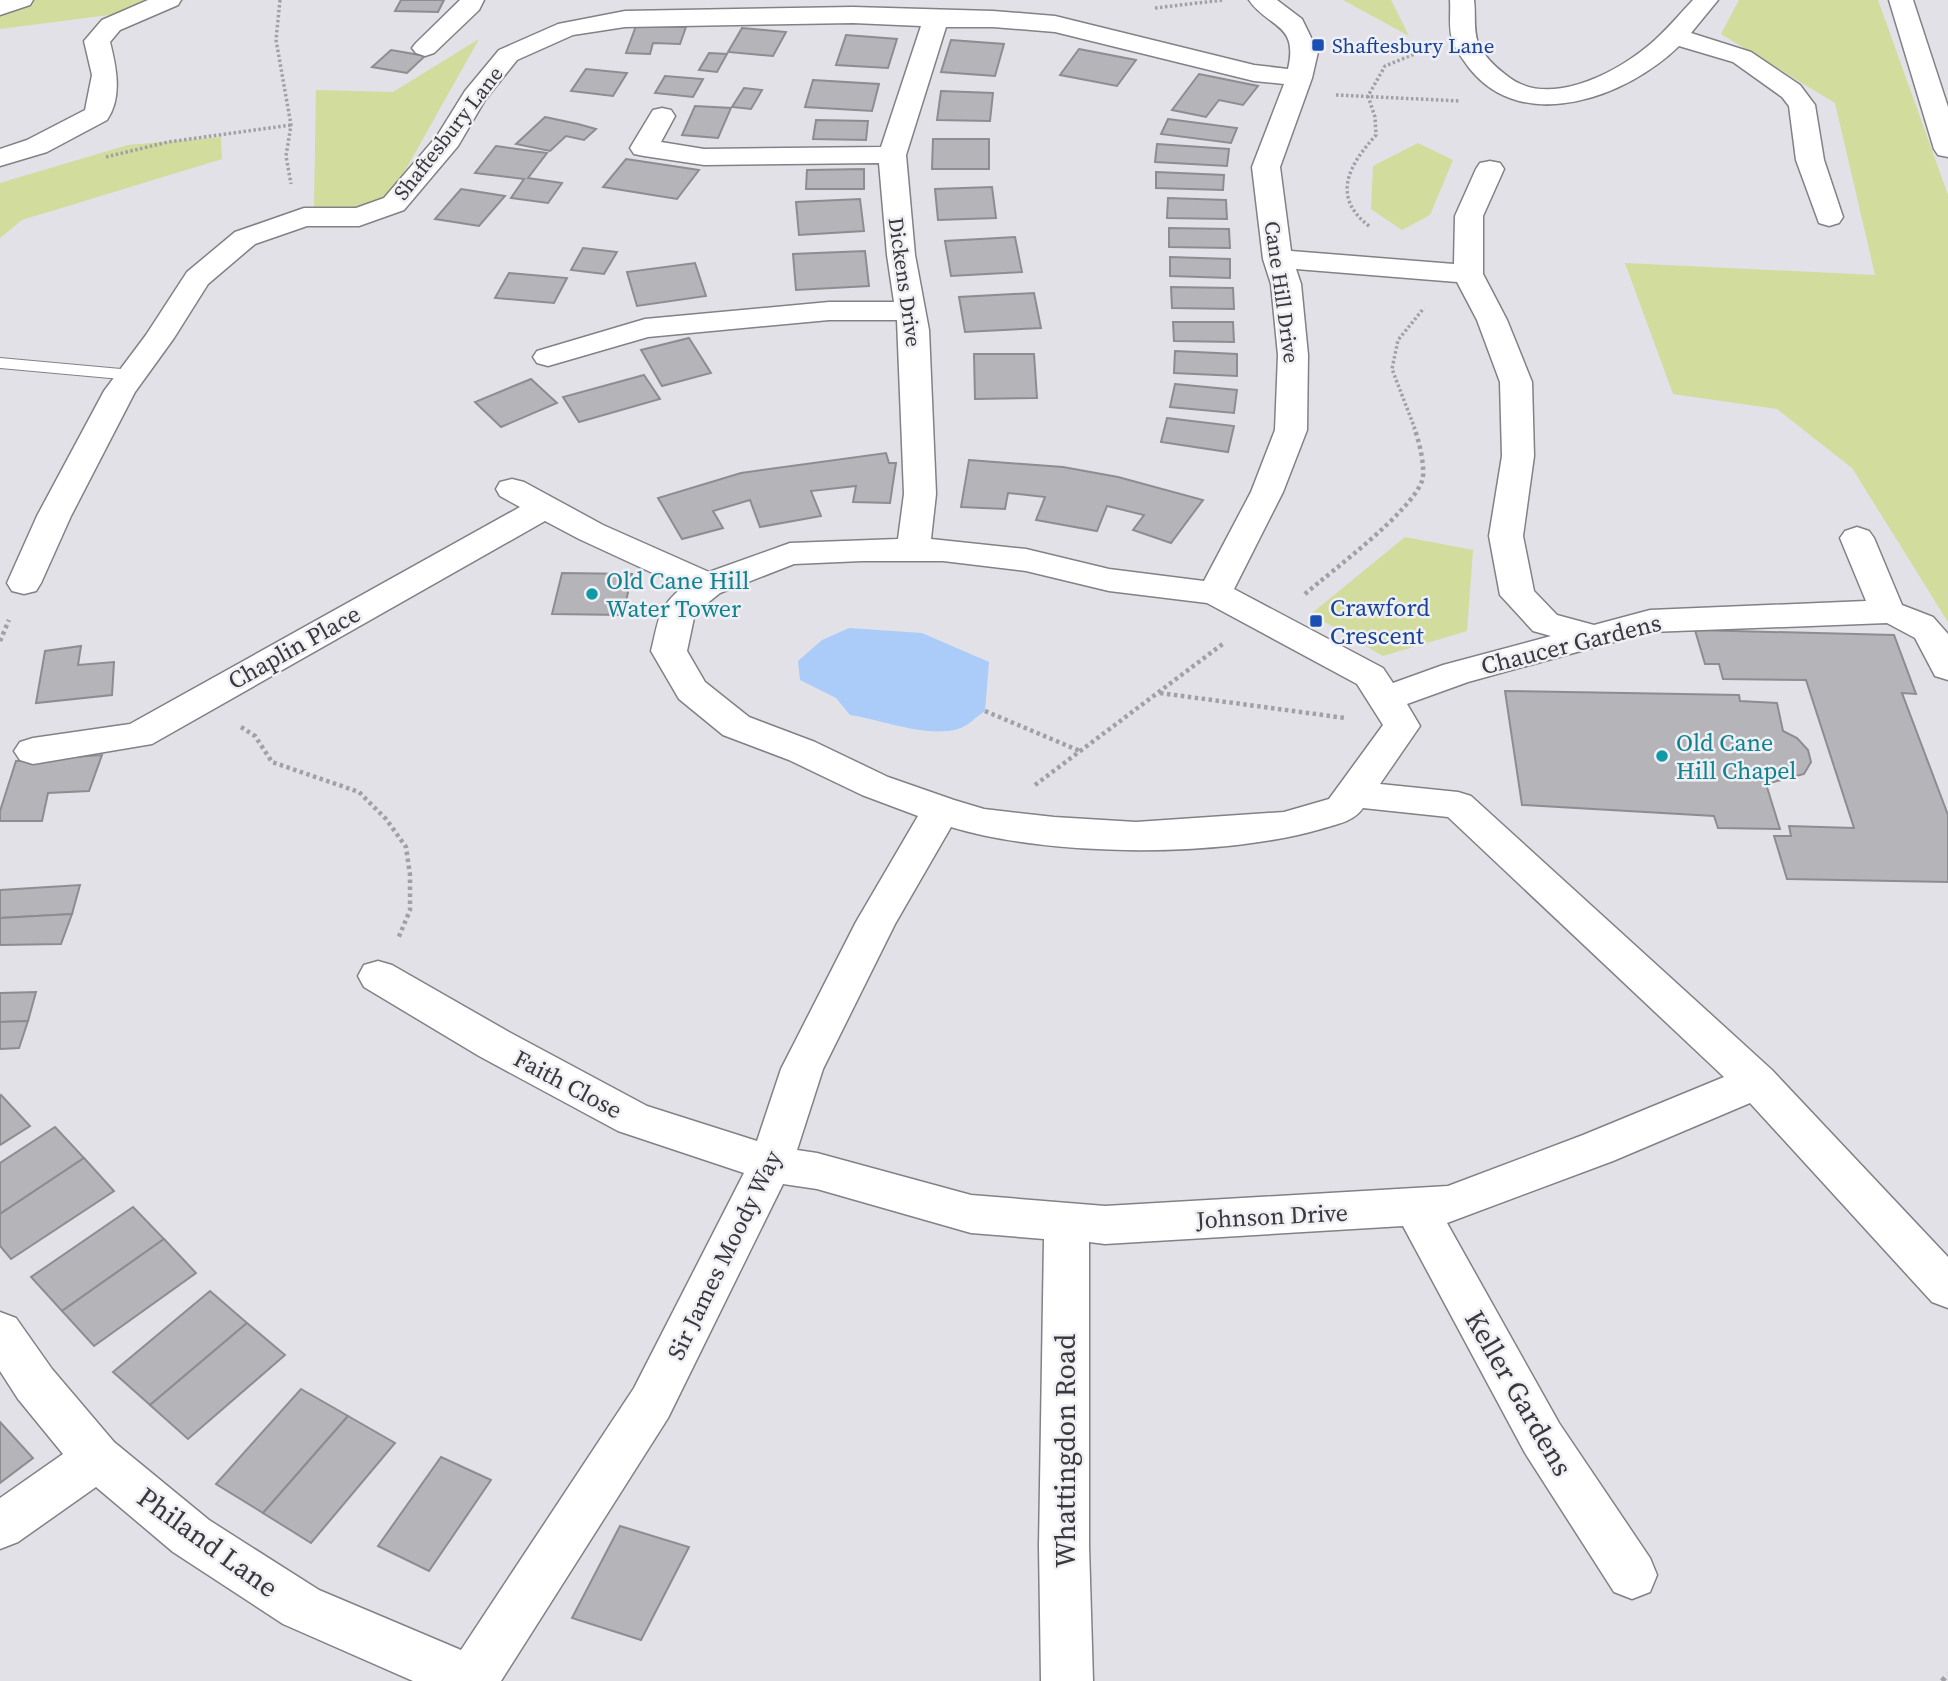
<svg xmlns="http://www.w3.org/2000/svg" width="1948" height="1681" viewBox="0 0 1948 1681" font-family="'Source Serif 4',serif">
<rect width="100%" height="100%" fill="#e2e1e7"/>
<!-- green -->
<g fill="#d1dc9d">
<polygon points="0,0 186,0 109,15 0,29"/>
<polygon points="1343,0 1391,0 1409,36"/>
<polygon points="1739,0 1878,0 1948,195 1948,622 1852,468 1777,409 1673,394 1625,263 1875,275 1835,103 1721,34"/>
<polygon points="479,39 388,201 353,209 314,207 316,90 393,92"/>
<polygon points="221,137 222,159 22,220 0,238 0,183 128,145"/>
<polygon points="1418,143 1453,160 1430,215 1402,230 1371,209 1373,166"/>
<polygon points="1405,537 1473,550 1467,631 1383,656 1311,614"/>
</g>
<!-- water -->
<path fill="#abccf8" d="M849,628l73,5 67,29 -4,49c-8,5 -18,16 -27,18 -31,9 -76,-9 -108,-14l-14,-17 -36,-18 -2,-19 24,-21z"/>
<!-- building -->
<g fill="#b4b4b9" stroke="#8d8d91" stroke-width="2">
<polygon points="401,0 444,0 438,12 395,11"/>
<polygon points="636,26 686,27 680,44 653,43 650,54 626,53"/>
<polygon points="742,28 786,32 773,56 728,52"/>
<polygon points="846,35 897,39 888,68 836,65"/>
<polygon points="951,40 1004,44 995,76 941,72"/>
<polygon points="1079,49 1136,60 1117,86 1060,75"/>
<polygon points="391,50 425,56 407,73 372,67"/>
<polygon points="709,53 727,54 717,72 699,70"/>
<polygon points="586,69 627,73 613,96 571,91"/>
<polygon points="1199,74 1258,86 1243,105 1219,100 1206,117 1172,110"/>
<polygon points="665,76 703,79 693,97 655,93"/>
<polygon points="813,80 879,84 872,111 805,107"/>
<polygon points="744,88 762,90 751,109 732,107"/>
<polygon points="941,91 993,93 990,121 937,120"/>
<polygon points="695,106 731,108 718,138 682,135"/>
<polygon points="545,117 578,124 596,129 584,140 566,136 550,151 516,144"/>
<polygon points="1168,119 1237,128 1231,143 1161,134"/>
<polygon points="816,120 868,121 866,140 813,139"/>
<polygon points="933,139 989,139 989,169 932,169"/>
<polygon points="1157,144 1229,149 1227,166 1155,162"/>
<polygon points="496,146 547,153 528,178 562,183 548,203 511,198 524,179 475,173"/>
<polygon points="626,159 699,170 677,199 603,187"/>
<polygon points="864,169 864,189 806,189 807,170"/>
<polygon points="1156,172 1224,175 1223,190 1156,188"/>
<polygon points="992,187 996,218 938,220 935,189"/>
<polygon points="461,189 505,196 479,226 435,219"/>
<polygon points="1168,198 1226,200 1227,219 1167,218"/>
<polygon points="860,199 864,231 799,235 796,202"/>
<polygon points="1169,228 1229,229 1230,248 1169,247"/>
<polygon points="1015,237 1022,272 951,276 945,241"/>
<polygon points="583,248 617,252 604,274 571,270"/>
<polygon points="865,251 869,286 796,290 793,254"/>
<polygon points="1170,257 1230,259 1230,278 1170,276"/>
<polygon points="695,263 706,296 637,306 627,272"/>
<polygon points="509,273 567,278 554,303 495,298"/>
<polygon points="1171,287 1233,288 1234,309 1172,308"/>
<polygon points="1034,293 1041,328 965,332 959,297"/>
<polygon points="1173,322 1233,322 1234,342 1174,341"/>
<polygon points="689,338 711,373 662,386 641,350"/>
<polygon points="1175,351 1237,354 1237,376 1174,373"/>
<polygon points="974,354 1034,354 1037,398 975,399"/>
<polygon points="644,375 660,399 579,422 563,397"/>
<polygon points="531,379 557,403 501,427 475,402"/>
<polygon points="1175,384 1237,390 1234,413 1170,407"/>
<polygon points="1167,418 1234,426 1228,452 1161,442"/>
<polygon points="886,453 889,463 896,463 890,503 853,502 856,486 811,491 821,516 760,527 750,500 713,511 723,528 682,539 658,498 741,473"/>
<polygon points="969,460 1063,467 1118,477 1203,500 1171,543 1133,530 1144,515 1107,506 1097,531 1036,520 1045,497 1008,493 1005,509 961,507"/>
<polygon points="562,573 632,574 623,615 552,614"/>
<polygon points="1695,630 1894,635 1916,694 1902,693 1948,815 1948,882 1787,879 1774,836 1791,836 1789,826 1854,828 1806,680 1723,679 1719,664 1705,664"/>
<polygon points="81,646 78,665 114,662 112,695 36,703 45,651"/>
<polygon points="1505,691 1739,695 1740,701 1777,703 1783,731 1797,738 1808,750 1811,762 1804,774 1766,784 1780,829 1718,828 1714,816 1522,805"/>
<polygon points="102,755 89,791 48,793 42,821 0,821 0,811 16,761"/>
<polygon points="80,885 72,914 0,918 0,890"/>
<polygon points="72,914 61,944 0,945 0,918"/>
<polygon points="36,992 28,1021 0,1022 0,993"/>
<polygon points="28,1021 19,1048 0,1049 0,1022"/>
<polygon points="1,1095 30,1126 0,1145 0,1096"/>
<polygon points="55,1127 84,1158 0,1214 0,1163"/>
<polygon points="84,1158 114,1191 11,1259 0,1246 0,1214"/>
<polygon points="133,1207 164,1239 62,1311 31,1277"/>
<polygon points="164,1239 196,1273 94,1346 62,1311"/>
<polygon points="210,1291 247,1323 150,1405 113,1372"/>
<polygon points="247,1323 285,1355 188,1439 150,1405"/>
<polygon points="301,1389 348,1416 263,1513 216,1484"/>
<polygon points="348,1416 395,1443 311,1543 263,1513"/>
<polygon points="0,1422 33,1458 0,1483"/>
<polygon points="441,1457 491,1480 429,1571 378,1546"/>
<polygon points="620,1526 689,1547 641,1640 572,1618"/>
</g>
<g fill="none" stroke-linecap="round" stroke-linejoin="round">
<defs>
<polygon id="lane" points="0,358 132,370 141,375 132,380 0,368"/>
<g id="street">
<polygon points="0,0 33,0 30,5 0,15"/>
<path d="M148,0h33l-3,5 -58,25 -10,12c6,24 13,55 -3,78l-60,32 -47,14v-17l27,-9 58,-30 7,-35 -8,-34 18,-21z"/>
<polygon points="460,0 484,0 479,10 434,53 425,56 416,53 412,48 416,43"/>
<path d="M1249,0h28l25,19 16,33 -6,26 -32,89 11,84 163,13 1,-48 21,-47 4,-6 10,-2 10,2 4,6 -21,47v58l24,46 25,62 2,74 -11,80 11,55 23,24 37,10 56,-15 216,-9 -26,-63 5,-7 12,-4 12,4 5,7 28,67 31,12 15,17v46l-13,-4 -20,-38 -28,-15 -237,9 -182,50 -61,22 13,22 -40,58 78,8 13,4 301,274 176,187v51l-16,-6 -182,-199 -137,58 -166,62 112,200 91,135 7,17 -7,17 -18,7 -18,-7 -89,-139 -122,-227 -298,18 -16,-2v304l4,135h-52l-2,-135 5,-307 -73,-6 -154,-44 -34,-5 -115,234 -167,263h-88l-130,-57 -110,-72 -77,-65 -78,55 -18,7v-51l63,-44 -45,-55 -18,-28v-59l16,6 36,51 62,73 95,78 110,70 142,60 173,-262 110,-215 -126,-42 -139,-75 -115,-69 -6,-11 6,-11 14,-4 14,4 117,67 138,74 110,35 24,-72 75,-147 62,-106 -56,-21 -73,-35 -66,-25 -44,-36 -28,-48c8,-31 6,-43 32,-64l-104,-48 -34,-18 -393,223 -119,20 -13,-4 -6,-9 6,-9 13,-4 97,-14 390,-217 -20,-11 -4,-7 4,-7 12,-3 12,3 79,43 106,47 81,-29 108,-4 6,-45 -7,-174h-68l-181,17 -100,29 -11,-3 -4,-6 4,-6 108,-32 184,-17h65l-7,-47 -8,-92 -175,2 -60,-9 -10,-2 -4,-6 23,-38 9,-2 9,2 4,6 -14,26 43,7 177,-2 40,-121 -68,-3 -228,4 -52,8 -56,25 -32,40 -27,46 -54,64 -45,16h-52l-52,18 -47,40 -34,54 -39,54 -64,124 -30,67 -5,8 -12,3 -12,-3 -5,-8 30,-67 67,-125 42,-56 41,-63 48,-40 69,-24h52l28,-10 53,-62 28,-45 34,-41 59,-26 67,-13 228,-4 140,4 62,5 199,49 34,4c11,-46 -20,-41 -39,-69zM946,27h47l62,5 199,49 30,3 -32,83 11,92 8,25 7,71 -3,75 -24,62 -47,89 -95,-12 -83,-20 -95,-10 5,-45 -7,-164 -14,-75 -9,-100zM1296,269l161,13 20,38 23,62 2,74 -13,80 11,59 33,36 18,5 -108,29 -50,18 -10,-15 -149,-79 49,-97 24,-62 1,-75 -7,-71zM862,561h81l83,10 83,20 98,12 150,81 26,41 -54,74 -45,13 -148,10 -82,-5 -70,-8 -30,-9 -66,-23 -73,-35 -66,-25 -44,-35 -18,-31 8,-38 25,-20 74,-29zM1363,808l85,9 276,260 -141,58 -135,51 -343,20 -134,-11 -154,-42 -20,-3 26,-81 72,-145 56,-97c98,30 271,31 370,2 16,-5 32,-7 42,-21z"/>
<path d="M1450,0h24c2,14 -1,29 4,43 6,13 17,24 28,32 40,34 107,0 142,-29 16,-13 30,-30 45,-46h25l-27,33 60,19 49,33 15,20 9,55 19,57 -4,6 -10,3 -10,-3 -23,-63 -7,-54 -7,-9 -49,-35 -54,-16c-51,50 -155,90 -209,23 -6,-8 -13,-17 -17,-27 -5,-13 -2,-28 -3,-42z"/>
<polygon points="1889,0 1913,0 1948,107 1948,157 1938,155 1934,149"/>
</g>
</defs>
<!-- lane casing -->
<use href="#lane" stroke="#818186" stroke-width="2"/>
<!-- street casing -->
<use href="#street" stroke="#818186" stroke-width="3"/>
<!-- path-far2 -->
<g stroke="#a1a0a5" stroke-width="3.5" stroke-dasharray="2.5 2.5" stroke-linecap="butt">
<polyline points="280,0 276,40 291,125 286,156 291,184"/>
<polyline points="1155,8 1223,0"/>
<polyline points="1336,95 1460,101"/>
<polyline points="106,157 168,142 291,125"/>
<path d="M1369,226c-39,-30 -19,-62 7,-91l-1,-18 -7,-21 17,-30 32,-13 8,-8"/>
<polyline points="1415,429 1392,369 1398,340 1424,308"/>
</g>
<!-- path-far1 -->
<g stroke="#a1a0a5" stroke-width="4.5" stroke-dasharray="3.5 3.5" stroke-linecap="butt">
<path d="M1305,594c29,-25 105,-81 117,-113 4,-11 -3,-42 -8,-53"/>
<polyline points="0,641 9,620"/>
<polyline points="1160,693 1345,718"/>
<polyline points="985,711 1080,751"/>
<polyline points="241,727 255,736 272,762 359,792 386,819 406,847 410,875 410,910 398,939"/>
<polyline points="1035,785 1224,643"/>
</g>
<!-- path -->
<polyline stroke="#a1a0a5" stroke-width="5" stroke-dasharray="4.5 4.5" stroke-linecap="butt" points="1942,1681 1948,1674"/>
<!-- lane -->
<use href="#lane" fill="#fff" fill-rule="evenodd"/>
<!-- street -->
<use href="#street" fill="#fff" fill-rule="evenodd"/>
</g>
<!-- markers -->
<g fill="#1a4fb4" stroke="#efeff4" stroke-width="2.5">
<rect x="1311" y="38" width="14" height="14" rx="3.5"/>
<rect x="1309" y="614" width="14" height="14" rx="3.5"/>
</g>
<g fill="#0f9aa8" stroke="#efeff4" stroke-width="2.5">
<circle cx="592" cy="594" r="7"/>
<circle cx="1662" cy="756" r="7"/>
</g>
<g text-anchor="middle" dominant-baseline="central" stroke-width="5" stroke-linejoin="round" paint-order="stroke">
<!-- far-transit labels -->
<g font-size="21" fill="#164399" stroke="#efeff4" text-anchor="start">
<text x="1332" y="45">Shaftesbury Lane</text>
</g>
<!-- far-street labels -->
<g font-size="21" fill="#39393b" stroke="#efeff4">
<text transform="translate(448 133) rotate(-52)">Shaftesbury Lane</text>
<text transform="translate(905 282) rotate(82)">Dickens Drive</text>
<text transform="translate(1282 292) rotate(82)">Cane Hill Drive</text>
</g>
<!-- culture labels -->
<g font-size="24" fill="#0d838f" stroke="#efeff4" text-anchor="start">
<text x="606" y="580">Old Cane Hill<tspan x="606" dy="28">Water Tower</tspan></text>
<text x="1676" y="742">Old Cane<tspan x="1676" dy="28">Hill Chapel</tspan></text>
</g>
<!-- transit labels -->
<g font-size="24" fill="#164399" stroke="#efeff4" text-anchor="start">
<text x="1330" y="607">Crawford<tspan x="1330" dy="28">Crescent</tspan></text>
</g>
<!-- street labels -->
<g font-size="24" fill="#39393b" stroke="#efeff4">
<text transform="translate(1571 644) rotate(-14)">Chaucer Gardens</text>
<text transform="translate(294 647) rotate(-29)">Chaplin Place</text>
<text transform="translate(568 1084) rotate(28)">Faith Close</text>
<text transform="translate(1272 1216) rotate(-3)">Johnson Drive</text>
<text transform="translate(724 1255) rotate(-64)">Sir James Moody Way</text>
</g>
<!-- near-street labels -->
<g font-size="28" fill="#39393b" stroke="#efeff4">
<text transform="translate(1519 1393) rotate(60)">Keller Gardens</text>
<text transform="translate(1065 1451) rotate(-90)">Whattingdon Road</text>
<text transform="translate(208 1542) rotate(36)">Philand Lane</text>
</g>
</g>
</svg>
